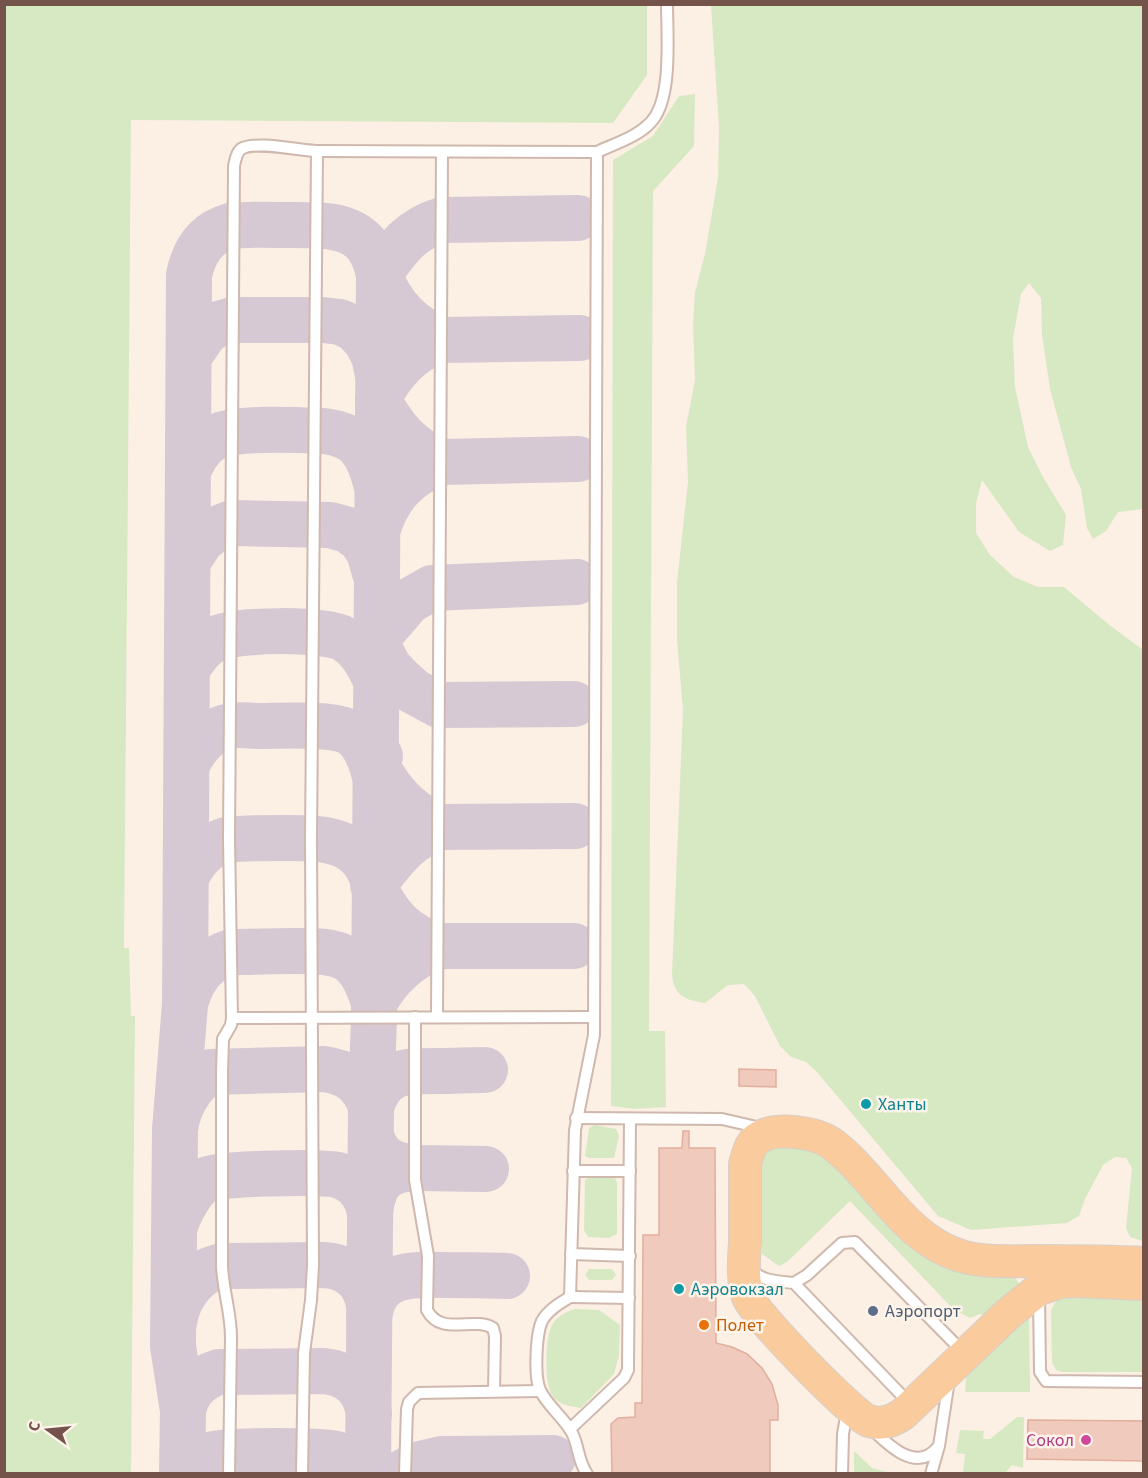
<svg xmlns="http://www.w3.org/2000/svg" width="1148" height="1478" viewBox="0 0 1148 1478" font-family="'Source Sans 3',sans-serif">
<rect width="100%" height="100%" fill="#fcefe4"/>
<!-- green -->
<g fill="#d7e9c3">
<polygon points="5,4 647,5 647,75 613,123 131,120 124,948 129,948 131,1016 135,1016 131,1473 5,1473"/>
<path d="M711,5h432v504l-25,3 -12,19 -13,8 -6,-11 -6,-39 -10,-22 -21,-78 -8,-54 -1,-37 -12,-15 -8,11 -8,44 2,49 13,60 15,30 23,38 -3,30 -13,6 -31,-19 -37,-52 -6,23v30l14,22 24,22 24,10h26l43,36 36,27v591l-13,-4 -4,-9 6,-60 -6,-10 -11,-1 -12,8 -18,34 -6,17 -12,7 -96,7 -33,-14 -121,-144 -11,-10 -15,-5 -11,-11 -25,-50 -11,-12 -16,1 -23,18c-19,-3 -30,-6 -33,-27l11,-266 -6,-70v-58l11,-100 -2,-55 9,-47 -2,-55 2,-33 10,-38 13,-76 1,-51z"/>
<polygon points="695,94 694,146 653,191 649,1031 665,1031 666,1107 634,1109 611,1106 613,160 653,136 679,96"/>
<polygon points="595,1125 616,1129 619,1136 614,1158 589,1158 585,1156 589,1128"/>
<polygon points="775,1146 825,1148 919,1243 1014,1276 1020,1285 990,1317 980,1314 970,1318 953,1309 850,1201 787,1262 779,1266 762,1254 761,1154"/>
<polygon points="595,1175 615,1178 617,1183 617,1234 609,1238 588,1237 584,1230 585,1180"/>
<polygon points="589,1269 612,1269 616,1275 612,1280 589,1280 585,1275"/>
<polygon points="1068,1296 1143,1298 1143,1372 1062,1372 1056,1370 1052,1363 1051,1310 1056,1301"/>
<path d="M575,1309l24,1 21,15 -1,30 -5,19 -33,34c-11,-2 -23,-3 -29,-13 -8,-13 -7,-57 0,-70 5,-9 14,-13 23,-16z"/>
<polygon points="1029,1316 1030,1392 965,1392 966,1378 971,1364"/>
<polygon points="1017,1417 1024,1417 1023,1468 1012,1465 1005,1473 963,1473 965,1454 956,1453 960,1430 984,1431 983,1439 990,1439"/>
<polygon points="854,1451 872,1468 890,1473 854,1473"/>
</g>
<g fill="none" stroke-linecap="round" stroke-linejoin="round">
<!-- taxiway -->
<g stroke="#d6c9d4" stroke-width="46">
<polyline points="441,340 580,338"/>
<polyline points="189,356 204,334 215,325 233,320 323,320 340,322 355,329 366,341 374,356 378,375"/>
<polyline points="440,462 578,459"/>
<path d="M188,471c6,-14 15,-29 30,-35 22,-9 81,-6 106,-5 36,4 45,24 53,56"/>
<path d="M377,531c11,-35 29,-55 63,-69 -32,-16 -45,-32 -62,-62 13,-28 33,-50 63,-60 -32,-16 -48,-32 -62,-65 18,-26 30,-45 63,-55l136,-2"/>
<polyline points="188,561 201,541 214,530 232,523 330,525 348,530 361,540 369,552 376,576"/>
<path d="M187,669c7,-12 15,-23 28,-30 22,-10 108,-11 129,0 16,9 23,23 31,39"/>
<polyline points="574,704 439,705 413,691 400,679 389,667 376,643 384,630 409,601 432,588 577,582"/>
<path d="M187,764c9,-18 23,-35 44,-38 8,-2 19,0 28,0 22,0 68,-3 88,5 16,8 23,26 27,42"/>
<polyline points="437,827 575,826"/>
<path d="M186,877c9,-18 20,-31 40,-37 19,-2 38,-2 57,-2 38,0 76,-1 90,42"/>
<polyline points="438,946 574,946"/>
<path d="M374,1003c16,-28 34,-44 64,-57 -35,-12 -49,-29 -65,-61 22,-27 31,-43 64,-58 -32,-19 -44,-32 -63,-65l6,-6"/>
<path d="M185,1004c7,-26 20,-44 46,-52 20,0 40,-1 60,-1 49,-1 68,2 83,52"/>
<path d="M371,1107c11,-37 34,-36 67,-36 16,0 31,-1 47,-1"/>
<path d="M175,1130l10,-126 4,-729c5,-24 17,-42 41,-49 20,-2 41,-1 60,-1 44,0 79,-1 89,50l-5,742 -3,90"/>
<polyline points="415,1168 486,1169"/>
<path d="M370,1212c4,-30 14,-42 45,-44 -23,-3 -37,-9 -44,-32"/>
<path d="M174,1231c3,-16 17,-42 31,-51 12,-7 107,-8 125,-6 6,0 12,2 17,5 14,7 20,19 23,33"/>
<path d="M369,1318c6,-46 41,-44 78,-43 20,0 40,0 60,1"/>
<path d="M174,1322c4,-26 23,-53 50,-56l99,-1c25,1 43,16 46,41"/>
<path d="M183,1411c4,-20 16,-33 36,-39l105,-1c26,3 41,17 45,43"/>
<path d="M182,1474l1,-63 -10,-65 2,-216c2,-21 15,-47 35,-58l114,-3c24,3 40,15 47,38l-3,367"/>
<path d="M189,1474c6,-10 14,-17 25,-20 13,-4 109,-4 122,0 11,3 19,10 25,20"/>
<polyline points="400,1474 416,1465 442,1459 553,1458"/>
</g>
</g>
<!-- building -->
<g fill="#f0cabc" stroke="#e2ae9d" stroke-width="1.5">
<polygon points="739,1069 776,1070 776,1087 739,1086"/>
<polygon points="683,1131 689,1131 689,1148 715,1148 716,1343 732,1347 747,1354 762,1368 772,1384 778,1405 778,1420 770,1420 770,1474 612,1474 611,1424 618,1418 635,1417 635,1403 642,1403 643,1235 659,1235 659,1148 682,1148"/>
<polygon points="1028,1420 1144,1421 1144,1461 1027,1459"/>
</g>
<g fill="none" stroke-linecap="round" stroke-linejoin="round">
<defs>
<g id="lane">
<path d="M317,151l280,1 -3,883 -19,95 -5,167c-10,6 -22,13 -28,24 -6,13 -8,56 -2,69 7,15 22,26 31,41 8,13 6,29 16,43"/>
<path d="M597,152c17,-8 40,-15 53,-29 23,-22 17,-88 17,-119"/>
<path d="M415,1017v163l13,76 -1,54c14,27 46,6 66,18l2,8 -1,55"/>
<polyline points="437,1017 442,153"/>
<polyline points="232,1018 594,1017"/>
<polyline points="576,1118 722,1119 761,1128"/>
<polyline points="573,1171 630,1171"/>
<polyline points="571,1254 630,1256"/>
<path d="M751,1269c11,13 27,12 43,14l116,121"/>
<polyline points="794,1283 807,1275 842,1243 855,1242 964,1353"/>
<polyline points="1039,1296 1040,1372 1046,1381 1144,1382"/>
<polyline points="570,1297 629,1298"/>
<path d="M871,1428c17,17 45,45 66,20"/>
<polyline points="570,1429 624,1378 628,1370 630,1119"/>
<path d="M229,1474l2,-137c0,-24 -8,-47 -9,-71v-195l1,-32 8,-14 1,-7 -3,-179 5,-673c1,-5 2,-13 7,-17 14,-9 60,2 76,2l-6,687 2,427 -2,35 -7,53 -2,121"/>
<polyline points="405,1474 407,1409 409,1402 418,1393 540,1391"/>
<polyline points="842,1474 843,1434 847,1411"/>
<polyline points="931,1474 939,1446 949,1380"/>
</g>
<path id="primary" d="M1144,1263c-37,-2 -74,-2 -111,-2 -23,0 -49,2 -72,-5 -58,-17 -85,-80 -130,-113 -16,-11 -54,-16 -71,-6 -10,5 -12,17 -15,27 0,26 0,52 0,78 -1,17 -3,38 3,55 6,17 104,118 121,124 12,4 24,0 34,-7l106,-101 30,-24 21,-7 14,-1 70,3"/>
</defs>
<!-- lane casing -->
<use href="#lane" stroke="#cfb8ad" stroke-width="14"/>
<!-- primary casing -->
<use href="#primary" stroke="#d8cfcc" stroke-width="34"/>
<!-- lane -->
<use href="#lane" stroke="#fff" stroke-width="10"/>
<!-- primary -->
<use href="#primary" stroke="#f9cb9d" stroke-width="32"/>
</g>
<!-- markers -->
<g fill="#0f9aa8" stroke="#fff4ea" stroke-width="2">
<circle cx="866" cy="1104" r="6"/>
<circle cx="679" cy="1289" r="6"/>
</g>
<circle fill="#5c6f8a" stroke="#fff4ea" stroke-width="2" cx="873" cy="1311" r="6"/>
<circle fill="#e8710a" stroke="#fff4ea" stroke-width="2" cx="704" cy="1325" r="6"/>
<circle fill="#d1479c" stroke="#fff4ea" stroke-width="2" cx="1086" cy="1440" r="6"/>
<g text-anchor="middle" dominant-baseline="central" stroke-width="5" stroke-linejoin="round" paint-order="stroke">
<!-- culture labels -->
<g font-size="18" fill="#0d838f" stroke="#fff4ea" text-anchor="start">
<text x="878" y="1104">Ханты</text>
<text x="691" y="1289">Аэровокзал</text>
</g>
<!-- service labels -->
<g font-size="18" fill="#4e5e75" stroke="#fff4ea" text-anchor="start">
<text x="885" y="1311">Аэропорт</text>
</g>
<!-- food labels -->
<g font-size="18" fill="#c56008" stroke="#fff4ea" text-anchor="start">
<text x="716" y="1325">Полет</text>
</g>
<!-- hotel labels -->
<g font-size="18" fill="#b23c85" stroke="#fff4ea" text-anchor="end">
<text x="1074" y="1440">Сокол</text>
</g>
</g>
<!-- border -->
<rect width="1148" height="1478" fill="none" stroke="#73534a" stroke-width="12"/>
<!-- north arrow -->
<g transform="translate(48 1430) rotate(285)" stroke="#fff4ea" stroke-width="4.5" paint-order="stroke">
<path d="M0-4.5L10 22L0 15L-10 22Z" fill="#73534a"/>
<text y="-9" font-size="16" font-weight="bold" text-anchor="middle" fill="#73534a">С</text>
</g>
</svg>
